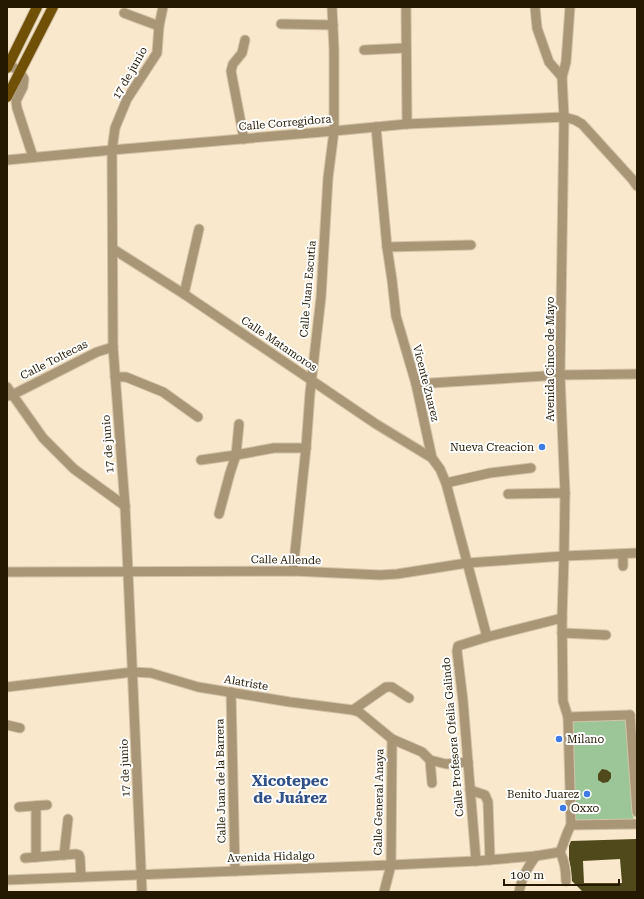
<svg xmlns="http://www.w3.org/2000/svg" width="644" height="899" viewBox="0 0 644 899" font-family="'Roboto Serif',serif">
<rect width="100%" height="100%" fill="#f9e8cb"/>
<!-- green -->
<polygon fill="#9dc698" points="626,716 634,827 567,829 563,719"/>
<!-- building -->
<g fill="#4f491c" fill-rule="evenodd">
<polygon points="602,769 607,770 611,773 611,778 608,782 603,783 598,780 598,774"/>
<path d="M636,839l1,18v35h-54l-11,-11 -1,-12 -2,-10v-13l2,-5zM620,859l2,24h-38l-1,-22z"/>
</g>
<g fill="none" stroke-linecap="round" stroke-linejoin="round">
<defs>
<g id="minor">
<polyline points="406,7 407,124"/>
<path d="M535,7l2,21 12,34 13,15 2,40 -4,258 5,118 -1,63 -2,62 1,83 5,16 3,108c-5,9 -7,18 -11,27"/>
<polyline points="124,13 159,26"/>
<polyline points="281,24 333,25"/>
<polyline points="364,50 406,48"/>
<polyline points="7,63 20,72 24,79 23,87 16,101 17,108 33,157"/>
<polyline points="562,77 566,62 570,7"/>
<polyline points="376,127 387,247 392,280 396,316 416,384 432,458 440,469 446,483 487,637"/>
<polyline points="244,139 231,71 233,64 242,53 245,40"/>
<polyline points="7,160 112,150 334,131 407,124 564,117 575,120 582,124 632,179 637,186"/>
<polyline points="387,247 471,245"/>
<polyline points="113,249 184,294 376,424 432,458"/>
<polyline points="184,294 199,229"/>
<polyline points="115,377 126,377 163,392 198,417"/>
<polyline points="416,384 560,375 637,374"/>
<polyline points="7,387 43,438 74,469 125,506"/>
<polyline points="7,396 12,395 97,352 113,347"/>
<polyline points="201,460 236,455 274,448 306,448"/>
<polyline points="446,483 490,473 531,468"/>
<polyline points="508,494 565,493"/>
<polyline points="219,514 230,473 236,455 239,424"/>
<polyline points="623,566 623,554"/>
<polyline points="293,571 306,448 310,393 321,297 328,178 334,131 334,50 332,7"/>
<polyline points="7,572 293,571 380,575 397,574 467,563 564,556 637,553"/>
<polyline points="562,633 606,635"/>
<polyline points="7,687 133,672 151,673 198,687 290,702 353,710 359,712 364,716 392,739 422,752 430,760 446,764 468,762"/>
<polyline points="231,692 235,871"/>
<polyline points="353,710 386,687 392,687 409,698"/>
<polyline points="630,715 637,812"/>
<polyline points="568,717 630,715"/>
<polyline points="7,725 20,728"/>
<polyline points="430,760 432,783"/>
<polyline points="470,790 485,795 488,802 490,860"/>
<polyline points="36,806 36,857"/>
<polyline points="19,807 47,805"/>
<polyline points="571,825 637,824"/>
<path d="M560,852c5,10 6,18 6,29"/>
<polyline points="64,855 68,819"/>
<polyline points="25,858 76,854 79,855 80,858 81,877"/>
<polyline points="476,861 463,701 457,651 458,646 487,637 562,618"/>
<polyline points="7,880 391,865 476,861 536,856"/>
<polyline points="142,892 128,572 125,506 113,347 112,150 115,128 127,99 157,53 159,26 163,7"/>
<polyline points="384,892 391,865 392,739"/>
<path d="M519,892c3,-15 8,-24 17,-36l24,-4"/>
</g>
<g id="major">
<polyline points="7,68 37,7"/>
<polyline points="7,97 53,7"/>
</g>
</defs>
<!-- minor casing -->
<use href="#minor" stroke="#d3c3a7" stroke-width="11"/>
<!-- major casing -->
<use href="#major" stroke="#d3c3a7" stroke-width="12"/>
<!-- minor -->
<use href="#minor" stroke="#a89677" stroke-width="9"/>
<!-- major -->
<use href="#major" stroke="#705007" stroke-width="10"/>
</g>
<!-- markers -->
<g fill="#3f7ae9" stroke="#fff" stroke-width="1.5">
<circle cx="542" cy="447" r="4"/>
<circle cx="559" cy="739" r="4"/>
<circle cx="587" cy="794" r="4"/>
<circle cx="563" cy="808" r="4"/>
</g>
<g text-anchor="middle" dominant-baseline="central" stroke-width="4" stroke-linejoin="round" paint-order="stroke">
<!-- street labels -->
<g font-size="11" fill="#251902" stroke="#fff">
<text transform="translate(130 73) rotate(-60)">17 de junio</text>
<text transform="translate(285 123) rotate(-5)">Calle Corregidora</text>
<text transform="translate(308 289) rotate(-85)">Calle Juan Escutia</text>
<text transform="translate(279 344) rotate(34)">Calle Matamoros</text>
<text transform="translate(550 359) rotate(-90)">Avenida Cinco de Mayo</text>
<text transform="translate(54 360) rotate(-27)">Calle Toltecas</text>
<text transform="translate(426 383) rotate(76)">Vicente Zuarez</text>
<text transform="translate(108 444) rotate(-94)">17 de junio</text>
<text transform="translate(286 560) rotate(1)">Calle Allende</text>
<text transform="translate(246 683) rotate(10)">Alatriste</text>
<text transform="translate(453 737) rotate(-95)">Calle Profesora Ofelia Galindo</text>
<text transform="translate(125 768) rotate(-92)">17 de junio</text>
<text transform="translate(221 781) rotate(-91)">Calle Juan de la Barrera</text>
<text transform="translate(379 802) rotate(-89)">Calle General Anaya</text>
<text transform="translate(271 857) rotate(-2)">Avenida Hidalgo</text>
</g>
<!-- poi labels -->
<g font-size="11" fill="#251902" stroke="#fff" text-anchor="end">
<text x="534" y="447">Nueva Creacion</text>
<text x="567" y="739" text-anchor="start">Milano</text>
<text x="579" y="794">Benito Juarez</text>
<text x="571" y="808" text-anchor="start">Oxxo</text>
</g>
<!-- district labels -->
<g font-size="15" font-weight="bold" fill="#315088" stroke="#fff">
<text x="290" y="781">Xicotepec<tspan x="290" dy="17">de Juárez</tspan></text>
</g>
</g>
<!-- border -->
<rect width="644" height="899" fill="none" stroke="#251902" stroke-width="16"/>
<!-- scale -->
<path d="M504 879v6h115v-6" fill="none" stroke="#251902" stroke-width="2"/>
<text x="510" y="879" font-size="12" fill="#251902" stroke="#ffffff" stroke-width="3" paint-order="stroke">100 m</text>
</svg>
